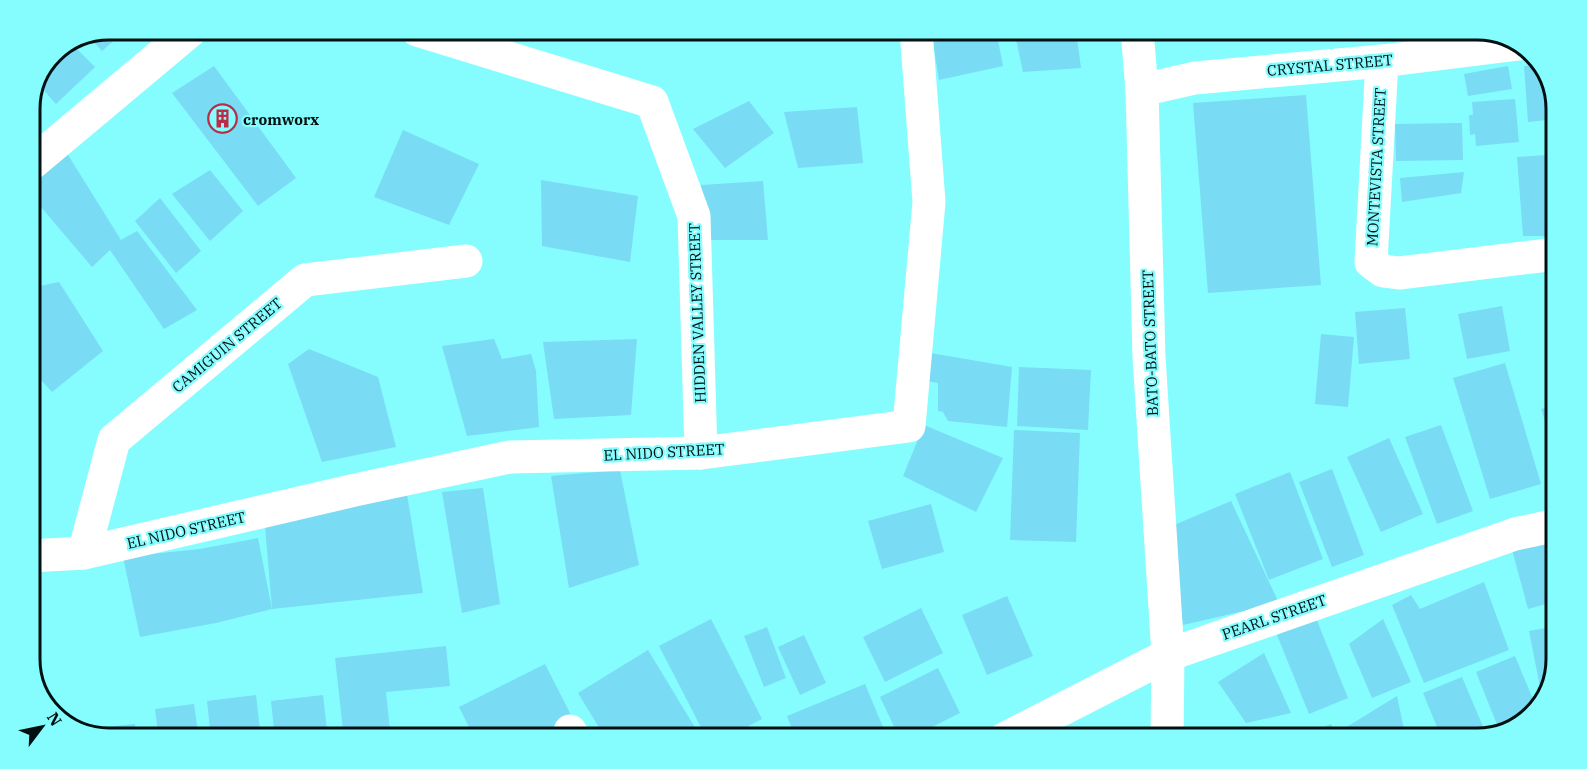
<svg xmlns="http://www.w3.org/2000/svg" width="1587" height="769" viewBox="0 0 1587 769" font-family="'IBM Plex Serif',serif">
<rect width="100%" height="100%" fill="#85fdfe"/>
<!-- building -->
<g fill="#7adbf4">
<polygon points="109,30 126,30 102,51 90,38"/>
<polygon points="931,30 996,30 1003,66 939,80"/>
<polygon points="1014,30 1076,30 1081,68 1023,72"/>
<polygon points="73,45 95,67 56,104 39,85 53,53"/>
<polygon points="214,66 296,178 258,206 172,93"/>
<polygon points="1508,66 1512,89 1468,96 1464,74"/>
<polygon points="1524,66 1544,66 1557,104 1557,119 1528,122"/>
<polygon points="1306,95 1321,285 1208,293 1193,103"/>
<polygon points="1515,99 1519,142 1476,146 1475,134 1470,135 1469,115 1473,115 1472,102"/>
<polygon points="749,101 774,133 725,168 693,129"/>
<polygon points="857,107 863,163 798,168 784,112"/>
<polygon points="1462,123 1463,160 1396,161 1395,124"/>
<polygon points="403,130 479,164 449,225 374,197"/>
<polygon points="63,147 121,240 137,231 197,310 164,329 110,250 92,267 30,194 30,175"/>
<polygon points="1547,155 1549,173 1557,173 1557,236 1523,236 1517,157"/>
<polygon points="210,170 243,211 210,241 172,194"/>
<polygon points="1464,172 1461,193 1402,202 1400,178"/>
<polygon points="541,180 638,196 630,262 542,246"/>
<polygon points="763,181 768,240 707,240 701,185"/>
<polygon points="160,198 201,251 176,273 135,221"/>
<polygon points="59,282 103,351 52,392 30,368 30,288"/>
<polygon points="1502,306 1510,351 1467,359 1458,314"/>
<polygon points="1405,308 1410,359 1359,364 1355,312"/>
<polygon points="1321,334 1354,337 1348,407 1315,404"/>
<polygon points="494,339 502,359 531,354 536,371 539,427 467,436 442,346"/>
<polygon points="637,339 631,415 554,419 543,342"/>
<polygon points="309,349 378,377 396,447 322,462 288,364"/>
<polygon points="919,351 1012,367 1007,427 948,421 943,412 938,411 938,383 921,380"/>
<polygon points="1505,363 1541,484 1490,499 1453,378"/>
<polygon points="1019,367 1091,370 1088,430 1017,426"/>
<polygon points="1557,404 1557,456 1541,409"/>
<polygon points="924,425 1003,458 976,512 903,476"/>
<polygon points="1441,425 1473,511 1437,524 1405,437"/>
<polygon points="1014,430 1080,433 1076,542 1010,540"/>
<polygon points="1389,438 1423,514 1381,532 1347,457"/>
<polygon points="1332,469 1364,555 1332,567 1299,482"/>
<polygon points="620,470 639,565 569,588 551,476"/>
<polygon points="1290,472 1323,559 1269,580 1235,494"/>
<polygon points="483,488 500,604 462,613 442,492"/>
<polygon points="407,494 423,593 272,609 264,514"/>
<polygon points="1231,501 1279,603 1183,625 1167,528"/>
<polygon points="931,504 944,552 882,569 868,521"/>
<polygon points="1557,537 1557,601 1528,609 1511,546"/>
<polygon points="258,538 272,609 216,623 140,637 123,557 200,549"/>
<polygon points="1484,582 1509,650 1424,683 1392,605 1411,595 1420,609"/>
<polygon points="1007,596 1033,656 987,675 962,615"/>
<polygon points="921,608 943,653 885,682 863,637"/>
<polygon points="1316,618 1348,698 1309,714 1277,635"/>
<polygon points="711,619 762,719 724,739 707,739 659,646"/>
<polygon points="1383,619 1411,682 1372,698 1349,644"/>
<polygon points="1557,626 1557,660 1549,694 1543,702 1529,631"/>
<polygon points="767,627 786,678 764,687 744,636"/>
<polygon points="804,635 826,683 800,695 778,647"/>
<polygon points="446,646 450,686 386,692 391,739 344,739 335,658"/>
<polygon points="648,650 702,739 606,739 578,693"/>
<polygon points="1264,653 1291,713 1246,723 1218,682"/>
<polygon points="1515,656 1537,709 1521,726 1500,732 1476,672"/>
<polygon points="545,664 572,717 529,739 475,739 459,707"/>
<polygon points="938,668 960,713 908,739 900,739 880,697"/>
<polygon points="1462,677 1487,736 1478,739 1442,739 1423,693"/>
<polygon points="865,684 888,739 796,739 787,716"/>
<polygon points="256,695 261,739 211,739 207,701"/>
<polygon points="323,695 328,739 275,739 271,701"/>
<polygon points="1397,696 1406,739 1350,739 1345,728"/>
<polygon points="194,704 199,739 159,739 155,709"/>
<polygon points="135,724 137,739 109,739 96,736 95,728"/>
<polygon points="1331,724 1337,739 1296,739"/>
</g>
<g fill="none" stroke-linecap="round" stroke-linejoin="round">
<!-- minor -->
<g stroke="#fff" stroke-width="33">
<polyline points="417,30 652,102 694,216 701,453"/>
<polyline points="1137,30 1142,90 1149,357 1168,655 1167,739"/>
<polyline points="1382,61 1371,262 1383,271 1399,273 1557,254"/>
<polyline points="1142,90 1195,78 1382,61 1519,44"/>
<polyline points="30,165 191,30"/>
<polyline points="84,553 114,440 305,280 466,261"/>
<polyline points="30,556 84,553 355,490 510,457 701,453 909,426 929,202 916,30"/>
<polyline points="570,731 575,739"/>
<polyline points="1004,739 1168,655 1515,534 1557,525"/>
</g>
</g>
<!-- icons -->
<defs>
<symbol id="building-ring" viewBox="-11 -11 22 22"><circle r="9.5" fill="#85fdfe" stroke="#bd2c47" stroke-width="1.5"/><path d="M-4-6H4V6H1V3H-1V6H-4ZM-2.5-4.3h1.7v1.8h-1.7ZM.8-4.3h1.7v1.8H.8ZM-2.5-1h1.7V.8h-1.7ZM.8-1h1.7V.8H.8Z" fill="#bd2c47"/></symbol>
</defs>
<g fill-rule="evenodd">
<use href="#building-ring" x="206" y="102" width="33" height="33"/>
</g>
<g text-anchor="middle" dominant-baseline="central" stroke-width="4.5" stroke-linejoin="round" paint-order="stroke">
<!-- street labels -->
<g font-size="15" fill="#001011" stroke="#85fdfe">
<text transform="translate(1330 65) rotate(-5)">CRYSTAL STREET</text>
<text transform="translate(1376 167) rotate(-87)">MONTEVISTA STREET</text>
<text transform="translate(697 313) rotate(-92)">HIDDEN VALLEY STREET</text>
<text transform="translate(1150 343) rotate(-92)">BATO-BATO STREET</text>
<text transform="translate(227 345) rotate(-40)">CAMIGUIN STREET</text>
<text transform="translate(664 452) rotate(-3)">EL NIDO STREET</text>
<text transform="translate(186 530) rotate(-13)">EL NIDO STREET</text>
<text transform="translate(1274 617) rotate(-19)">PEARL STREET</text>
</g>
<!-- poi labels -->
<g font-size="15" font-weight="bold" fill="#001011" stroke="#85fdfe" text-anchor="start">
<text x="243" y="119">cromworx</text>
</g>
</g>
<!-- crop -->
<path d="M0 0H1587V769H0ZM109 40H1477A69 69 0 0 1 1546 109V659A69 69 0 0 1 1477 728H109A69 69 0 0 1 40 659V109A69 69 0 0 1 109 40Z" fill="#85fdfe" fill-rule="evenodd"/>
<path fill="none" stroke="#001011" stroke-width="3" d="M109 40H1477A69 69 0 0 1 1546 109V659A69 69 0 0 1 1477 728H109A69 69 0 0 1 40 659V109A69 69 0 0 1 109 40Z"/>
<!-- north arrow -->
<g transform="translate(42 727) rotate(58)" stroke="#85fdfe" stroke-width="4.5" paint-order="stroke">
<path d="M0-4.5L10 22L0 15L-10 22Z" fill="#001011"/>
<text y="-9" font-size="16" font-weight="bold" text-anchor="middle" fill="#001011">N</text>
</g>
</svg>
